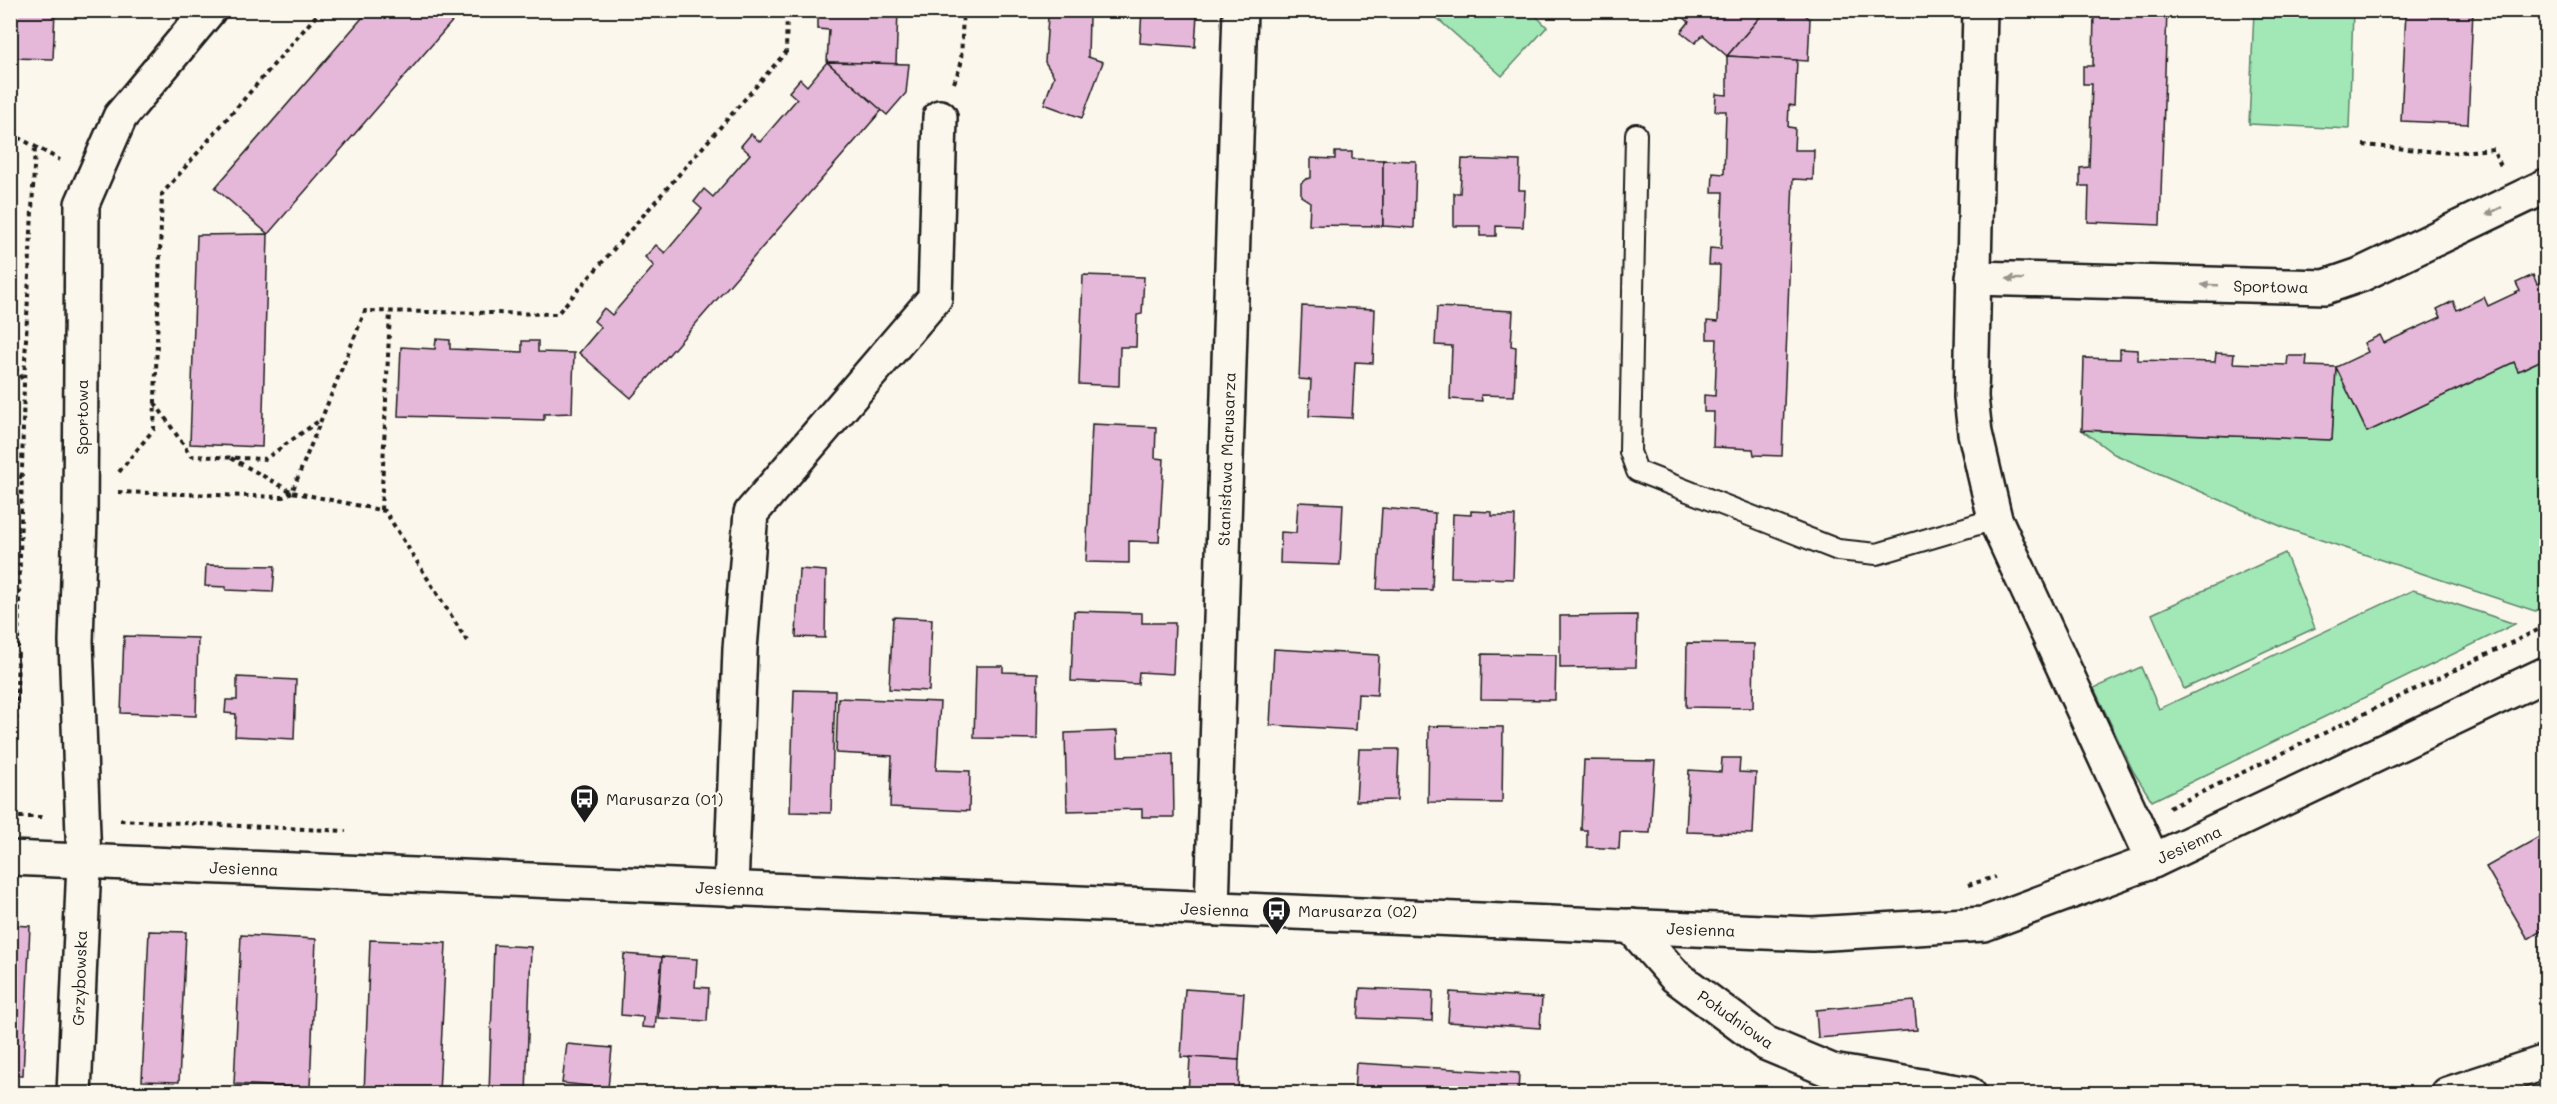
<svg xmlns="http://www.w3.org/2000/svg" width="2557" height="1104" viewBox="0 0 2557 1104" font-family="Mali,sans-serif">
<rect width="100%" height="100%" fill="#fbf7ec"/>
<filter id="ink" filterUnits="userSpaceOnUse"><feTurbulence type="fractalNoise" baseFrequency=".0167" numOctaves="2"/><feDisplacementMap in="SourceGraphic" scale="12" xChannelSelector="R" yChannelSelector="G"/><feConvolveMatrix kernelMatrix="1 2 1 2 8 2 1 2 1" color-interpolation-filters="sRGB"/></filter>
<g filter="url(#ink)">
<!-- green -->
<g fill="#a1e8b6" stroke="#5e8269" stroke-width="1.5">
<polygon points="1429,11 1531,11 1547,27 1502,76"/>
<polygon points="2254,11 2353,11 2349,129 2249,124"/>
<polygon points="2546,358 2546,606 2535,611 2285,528 2114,454 2082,430 2332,440 2336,367 2367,432 2514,362 2519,371"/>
<polygon points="2285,553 2315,628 2184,689 2152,614"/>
<polygon points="2413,590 2515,624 2152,801 2133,771 2094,688 2141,667 2159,709"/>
</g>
<!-- building -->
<g fill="#e5b7d9" stroke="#1c1c1c" stroke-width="1.5">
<polygon points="10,10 55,10 53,59 10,58"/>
<polygon points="369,10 462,10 268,234 215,188"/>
<polygon points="830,10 898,10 896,64 827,62 829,30 818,29 818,13 830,14"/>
<polygon points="1142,10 1197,14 1195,47 1140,43"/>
<polygon points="1675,10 1766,10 1727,56 1703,35 1695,43 1681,32 1689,22"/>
<polygon points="1766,10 1799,10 1810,19 1808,61 1727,56"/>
<polygon points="2094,10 2167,10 2160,225 2088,222 2089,186 2080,186 2080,168 2089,167 2092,84 2083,84 2083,66 2093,66"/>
<polygon points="2406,10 2473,10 2468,124 2401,121"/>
<polygon points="1048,17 1089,17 1088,57 1103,62 1082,118 1044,104 1054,76 1045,62"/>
<polygon points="1727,56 1797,60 1795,106 1789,105 1788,127 1795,128 1794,150 1814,150 1813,180 1793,179 1782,456 1754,455 1753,449 1713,447 1714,412 1704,412 1704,395 1715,396 1717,339 1707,339 1707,321 1718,322 1720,265 1709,265 1710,248 1721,249 1723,192 1712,192 1713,173 1724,174 1726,111 1715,111 1716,94 1727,95"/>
<polygon points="827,62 882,110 631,398 579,353 601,327 594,321 604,308 612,315 654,266 645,257 656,245 665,253 702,209 694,202 704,189 713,197 750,154 741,146 751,134 760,142 797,99 789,92 800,79 807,86"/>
<polygon points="827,62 909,64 906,93 887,115"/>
<polygon points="1335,152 1352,152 1352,159 1383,160 1383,226 1309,225 1310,202 1301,196 1301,183 1306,179 1311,178 1311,158 1335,159"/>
<polygon points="1462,159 1520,161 1519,190 1525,190 1523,227 1496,226 1496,236 1480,236 1480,226 1454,226 1454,193 1460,193"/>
<polygon points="1383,160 1416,161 1414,228 1383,226"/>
<polygon points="268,234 262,447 190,444 197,235"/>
<polygon points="1083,275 1144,277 1142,314 1137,315 1136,347 1120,347 1119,386 1079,384"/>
<polygon points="2533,275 2537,284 2546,279 2546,358 2518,371 2514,362 2367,432 2336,367 2368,352 2364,343 2380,335 2384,343 2441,317 2437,309 2453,301 2457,310 2484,297 2488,306 2520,291 2516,283"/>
<polygon points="1302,306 1375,309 1373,363 1355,362 1352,418 1309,416 1311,380 1299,379"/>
<polygon points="1437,307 1513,311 1511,346 1516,347 1514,396 1481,395 1482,401 1450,399 1452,346 1435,345"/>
<polygon points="436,339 450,340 450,349 522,352 522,341 538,341 538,352 574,353 572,413 544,414 544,420 398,416 401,347 435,349"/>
<polygon points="2120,349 2138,350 2138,360 2215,362 2216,353 2234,354 2233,363 2287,365 2288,356 2307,356 2306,366 2336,367 2332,440 2082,430 2084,358 2120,359"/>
<polygon points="1092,424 1156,427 1155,458 1164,459 1159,542 1129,541 1129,563 1086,562"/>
<polygon points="1298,502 1343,504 1340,565 1280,563 1281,532 1296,533"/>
<polygon points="1382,508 1435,513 1432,590 1377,589"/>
<polygon points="1471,511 1492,512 1492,516 1515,516 1513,579 1451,577 1453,514 1471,515"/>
<polygon points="206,565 275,566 273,592 226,590 226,587 205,586"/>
<polygon points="799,569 826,571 825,638 796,637"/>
<polygon points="1074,611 1142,613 1142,623 1175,623 1173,674 1139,672 1138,684 1071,681"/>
<polygon points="1637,615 1636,667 1560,668 1560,616"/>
<polygon points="893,617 932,619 929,691 889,689"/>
<polygon points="124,636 198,638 196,716 121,713"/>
<polygon points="1687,643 1754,644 1753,708 1686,707"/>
<polygon points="1274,649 1379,655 1377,695 1358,694 1356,730 1270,725"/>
<polygon points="1482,654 1556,655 1555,700 1481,699"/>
<polygon points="976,666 1003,666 1003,672 1038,673 1037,739 974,738"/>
<polygon points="237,677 296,680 294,739 235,736 236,714 225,713 226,700 237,700"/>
<polygon points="794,690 835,691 831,813 790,812"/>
<polygon points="838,698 940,702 936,770 970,771 969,811 890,807 892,756 836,753"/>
<polygon points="1429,726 1503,727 1502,803 1428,802"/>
<polygon points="1117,731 1118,756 1173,754 1174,817 1142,817 1142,809 1067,811 1065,733"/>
<polygon points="1359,749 1399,749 1397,800 1356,801"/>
<polygon points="1722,758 1740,758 1739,772 1756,773 1753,834 1686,832 1689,770 1721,772"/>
<polygon points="1584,760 1655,761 1650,833 1620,832 1619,849 1587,847 1587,830 1581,830"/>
<polygon points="2541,836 2546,844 2546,928 2528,939 2486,867"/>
<polygon points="10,925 30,926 23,1075 10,1075"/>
<polygon points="149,931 186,932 179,1082 142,1081"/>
<polygon points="241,935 316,939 310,1088 234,1084"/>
<polygon points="370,940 446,943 439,1094 364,1094"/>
<polygon points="494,945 531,947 526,1094 489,1094"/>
<polygon points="624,954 662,957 655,1028 642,1027 643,1017 621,1015"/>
<polygon points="662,957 697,959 695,987 709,988 707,1021 658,1018"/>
<polygon points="1360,988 1433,991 1432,1021 1358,1018"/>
<polygon points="1185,989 1244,993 1239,1060 1181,1057"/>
<polygon points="1450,992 1542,998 1540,1028 1448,1022"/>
<polygon points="1914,1001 1917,1030 1818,1038 1816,1010"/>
<polygon points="567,1044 612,1048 608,1088 562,1083"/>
<polygon points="1190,1057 1239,1060 1238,1094 1188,1094"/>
<polygon points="1356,1063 1519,1073 1518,1094 1354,1094"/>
</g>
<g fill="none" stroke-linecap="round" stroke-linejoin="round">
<defs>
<polyline id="lane" points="1636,134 1630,452 1637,471 1838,550 1877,554 1995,519"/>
<g id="street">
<polyline points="1980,10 1971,397 1975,433 1995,519 2153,861"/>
<polyline points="1973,278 2325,287 2360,275 2546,186"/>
<polyline points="84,863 76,641 80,519 82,204 120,117 209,10"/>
<polyline points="731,889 740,649 751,513 935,298 940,117"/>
<polyline points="1212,908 1240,10"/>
<polyline points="1631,926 1675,976 1765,1043 1832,1071 1969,1094"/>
<polyline points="2448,1094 2546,1062"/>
</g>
<g id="secondary">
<polyline points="10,858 1812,934 1984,924 2153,861 2546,674"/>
<polyline points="74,1094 84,863"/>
</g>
</defs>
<!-- lane casing -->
<use href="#lane" stroke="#1c1c1c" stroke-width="24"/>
<!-- street casing -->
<use href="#street" stroke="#1c1c1c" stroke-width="38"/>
<!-- secondary casing -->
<use href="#secondary" stroke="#1c1c1c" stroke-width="38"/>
<!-- path -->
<g stroke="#1c1c1c" stroke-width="4" stroke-dasharray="4.5 4.5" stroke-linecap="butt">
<polyline points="954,83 961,64 963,10"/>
<polyline points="10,133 60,160"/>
<polyline points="2363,145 2450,153 2493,149 2501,166"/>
<polyline points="10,360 24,382"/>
<polyline points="155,403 191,456 265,459 320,420"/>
<polyline points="231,458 292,492"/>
<polyline points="119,472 154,429 162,194 321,10"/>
<polyline points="10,476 22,477"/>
<polyline points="118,492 283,497 292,492"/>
<polyline points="381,510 390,312"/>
<polyline points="467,641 385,511 292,492 365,311 557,314 786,52 787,10"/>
<polyline points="2169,808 2546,626"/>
<polyline points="10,817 46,817"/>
<polyline points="14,819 24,382 35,146"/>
<polyline points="120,820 346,831"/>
<polyline points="1968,885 1995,877"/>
</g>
<!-- lane -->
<use href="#lane" stroke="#fbf7ec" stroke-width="20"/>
<!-- street -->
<use href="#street" stroke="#fbf7ec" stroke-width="33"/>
<!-- secondary -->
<use href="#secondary" stroke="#fbf7ec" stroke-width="33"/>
</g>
<!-- one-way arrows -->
<defs><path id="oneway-solid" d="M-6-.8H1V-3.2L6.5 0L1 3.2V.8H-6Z" transform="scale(1.5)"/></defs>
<g fill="#97948e">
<use href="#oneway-solid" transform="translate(2494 211) rotate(154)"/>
<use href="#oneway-solid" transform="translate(2015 279) rotate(-179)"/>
<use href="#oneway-solid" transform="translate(2210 285) rotate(-178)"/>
</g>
</g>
<!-- icons -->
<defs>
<symbol id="bus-pin" viewBox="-11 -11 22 30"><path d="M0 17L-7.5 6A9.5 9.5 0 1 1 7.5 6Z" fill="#1c1c1c" stroke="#fbf7ec"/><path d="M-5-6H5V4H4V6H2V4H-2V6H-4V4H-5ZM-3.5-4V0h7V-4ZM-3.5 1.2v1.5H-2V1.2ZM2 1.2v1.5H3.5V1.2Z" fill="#fff"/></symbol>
</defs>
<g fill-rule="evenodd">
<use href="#bus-pin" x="568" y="782" width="33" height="45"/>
<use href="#bus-pin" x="1260" y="894" width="33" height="45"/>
</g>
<g text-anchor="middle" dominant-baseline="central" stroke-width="4.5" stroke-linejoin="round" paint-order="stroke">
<!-- street labels -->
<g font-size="16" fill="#1c1c1c" stroke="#fbf7ec">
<text transform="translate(2271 286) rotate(1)">Sportowa</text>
<text transform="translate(81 417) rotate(-90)">Sportowa</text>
<text transform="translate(1226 459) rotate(-88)">Stanisława Marusarza</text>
<text transform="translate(2189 844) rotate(-25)">Jesienna</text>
<text transform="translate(244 868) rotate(2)">Jesienna</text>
<text transform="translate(730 888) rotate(2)">Jesienna</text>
<text transform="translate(1215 909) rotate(2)">Jesienna</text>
<text transform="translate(1701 929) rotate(2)">Jesienna</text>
<text transform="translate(79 978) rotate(-88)">Grzybowska</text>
<text transform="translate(1736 1019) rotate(35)">Południowa</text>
</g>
<!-- poi labels -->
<g font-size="16" fill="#1c1c1c" stroke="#fbf7ec" text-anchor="start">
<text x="606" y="798">Marusarza (01)</text>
<text x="1298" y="910">Marusarza (02)</text>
</g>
</g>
<!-- margin -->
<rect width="2557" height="1104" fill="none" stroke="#fbf7ec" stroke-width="36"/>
<rect x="18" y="18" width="2521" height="1068" fill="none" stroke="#1c1c1c" stroke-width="2" filter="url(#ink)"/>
</svg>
